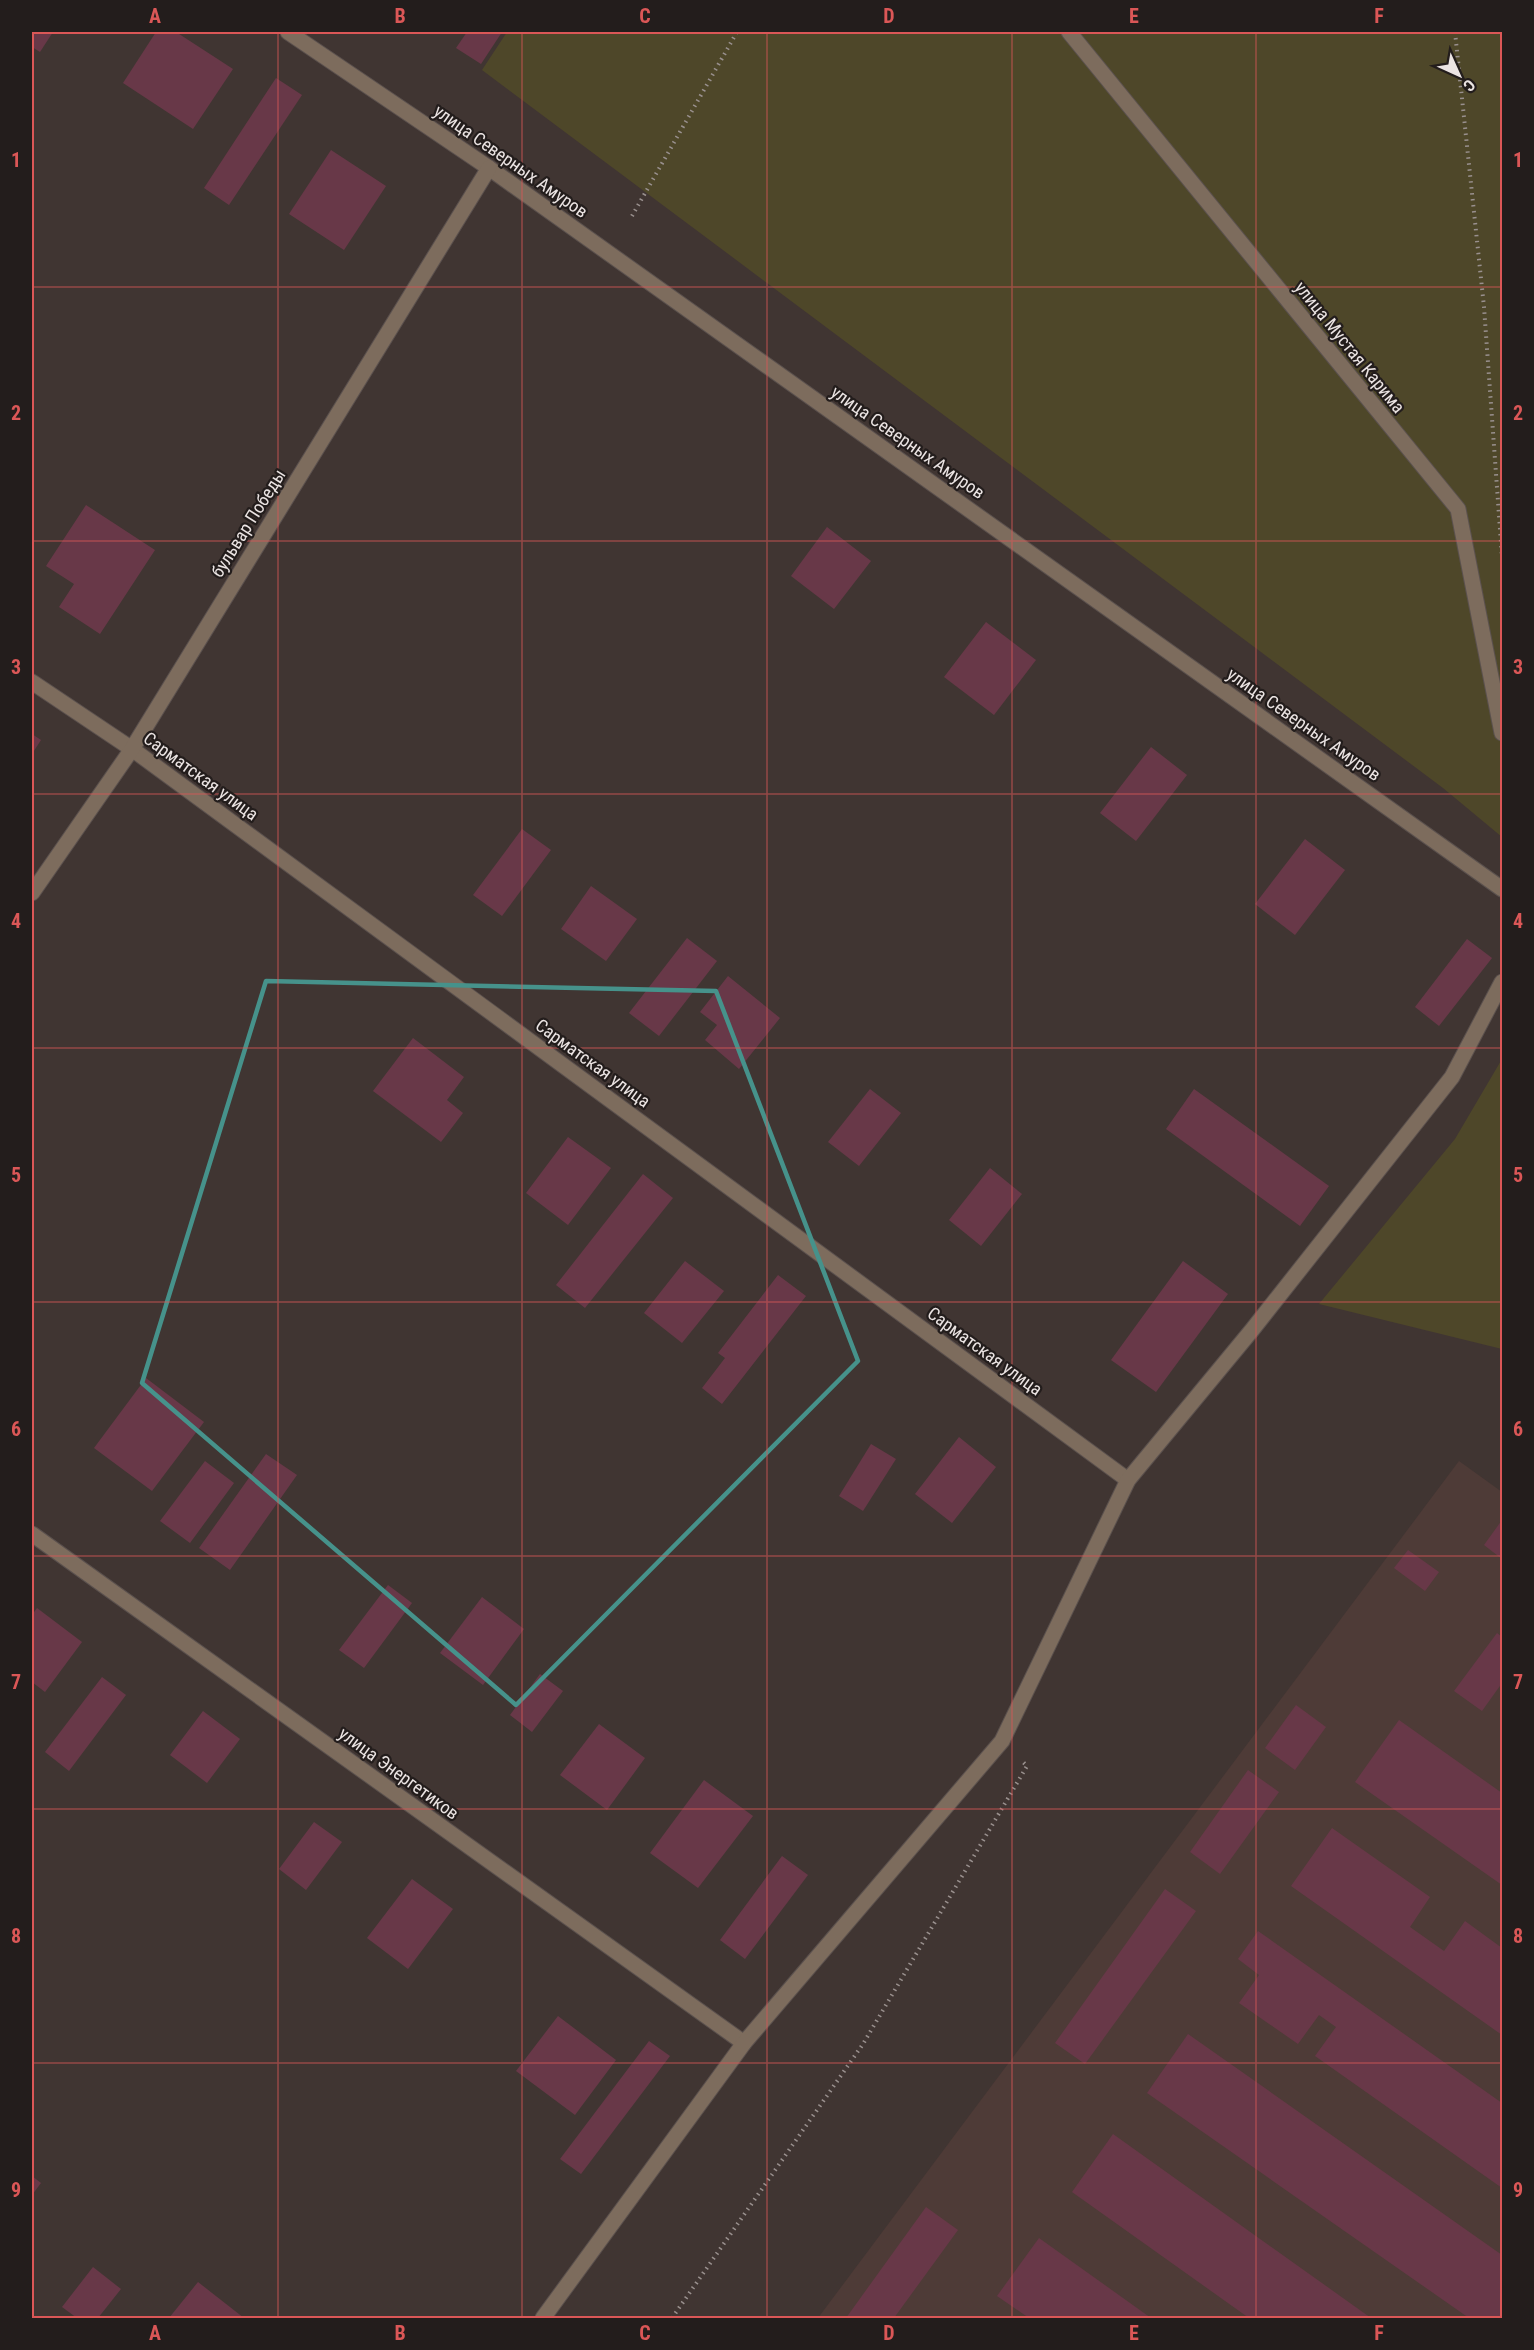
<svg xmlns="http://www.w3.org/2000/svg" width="1534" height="2350" viewBox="0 0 1534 2350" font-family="'Roboto Condensed',sans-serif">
<rect width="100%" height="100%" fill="#403532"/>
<!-- built -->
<polygon fill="#4e3b37" points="1459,1461 1502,1492 1502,2318 818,2318"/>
<!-- green -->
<g fill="#4e4729">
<polygon points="507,32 1502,32 1502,837 1443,788 482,70"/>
<polygon points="1502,1059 1502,1349 1319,1304 1455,1139"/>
</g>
<!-- building -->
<g fill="#683848">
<polygon points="32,32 53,32 40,52 32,47"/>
<polygon points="156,32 176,32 233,69 193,129 123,83"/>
<polygon points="467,32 502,32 481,64 456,48"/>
<polygon points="276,78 302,95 229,205 204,188"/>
<polygon points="331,150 386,186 344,250 289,214"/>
<polygon points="86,505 155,550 100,634 59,607 74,584 46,566"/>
<polygon points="827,527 871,561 834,609 791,576"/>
<polygon points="986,622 1036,660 994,715 944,677"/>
<polygon points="32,734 41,740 32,754"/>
<polygon points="1151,747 1187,775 1136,841 1100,813"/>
<polygon points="522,829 551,850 502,916 473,895"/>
<polygon points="1305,839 1345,870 1295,935 1255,904"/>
<polygon points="591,886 637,919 606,961 561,929"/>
<polygon points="687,938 717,961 659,1036 629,1013"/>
<polygon points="1467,939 1492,958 1439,1026 1415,1007"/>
<polygon points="728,976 780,1018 739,1069 705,1040 717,1025 700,1012"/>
<polygon points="413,1038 464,1077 447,1100 463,1113 441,1142 373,1091"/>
<polygon points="870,1089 901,1113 859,1166 828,1142"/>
<polygon points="1194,1089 1329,1186 1300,1226 1166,1129"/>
<polygon points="568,1137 611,1168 568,1225 526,1193"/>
<polygon points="990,1168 1022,1194 981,1246 949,1220"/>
<polygon points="643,1174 673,1198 585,1308 556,1285"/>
<polygon points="685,1261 724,1291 682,1343 644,1313"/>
<polygon points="1183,1261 1228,1294 1156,1392 1111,1360"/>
<polygon points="778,1275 806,1296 722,1404 702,1388 725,1358 718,1353"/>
<polygon points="146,1378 204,1422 152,1491 94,1448"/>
<polygon points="959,1437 996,1467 952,1523 915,1494"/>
<polygon points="871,1444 896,1459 863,1511 839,1496"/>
<polygon points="266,1454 297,1475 230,1570 199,1548"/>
<polygon points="205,1461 234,1483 190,1543 160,1521"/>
<polygon points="1502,1520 1502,1559 1484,1545"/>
<polygon points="1408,1550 1439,1572 1425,1591 1394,1568"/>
<polygon points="388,1585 412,1603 364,1668 339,1650"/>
<polygon points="482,1597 524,1629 483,1685 440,1653"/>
<polygon points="37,1608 82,1642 45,1692 32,1682 32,1615"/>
<polygon points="1497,1633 1502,1637 1502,1683 1482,1711 1454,1691"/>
<polygon points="540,1674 563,1691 532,1732 510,1715"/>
<polygon points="102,1677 126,1695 69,1771 45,1752"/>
<polygon points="1296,1705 1326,1727 1295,1770 1265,1748"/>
<polygon points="203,1711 240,1739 207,1783 170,1755"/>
<polygon points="1399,1720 1502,1793 1502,1885 1355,1782"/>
<polygon points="599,1724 645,1758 607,1810 560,1775"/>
<polygon points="1248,1770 1279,1792 1220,1874 1190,1852"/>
<polygon points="704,1780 753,1816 698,1888 650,1853"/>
<polygon points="314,1822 342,1842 306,1890 279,1869"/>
<polygon points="1332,1828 1430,1897 1410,1927 1444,1951 1465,1921 1502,1948 1502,2035 1291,1886"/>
<polygon points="782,1856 808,1875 745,1959 720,1940"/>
<polygon points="412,1879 453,1909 408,1969 367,1938"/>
<polygon points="1165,1889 1196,1911 1085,2064 1055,2043"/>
<polygon points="1258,1931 1502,2103 1502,2188 1315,2056 1336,2027 1319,2015 1298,2044 1239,2003 1259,1975 1238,1959"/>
<polygon points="558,2016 616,2060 575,2115 516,2071"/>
<polygon points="1188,2034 1502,2255 1502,2318 1469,2318 1147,2093"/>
<polygon points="649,2041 670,2056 581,2174 560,2159"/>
<polygon points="1113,2134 1371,2318 1249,2318 1072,2192"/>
<polygon points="32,2176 41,2183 32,2195"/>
<polygon points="926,2207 958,2230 894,2318 846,2318"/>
<polygon points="1039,2238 1151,2318 1029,2318 997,2296"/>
<polygon points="93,2267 121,2289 98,2318 77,2318 62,2307"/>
<polygon points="198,2282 244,2318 169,2318"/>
</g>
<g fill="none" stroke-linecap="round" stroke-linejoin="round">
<defs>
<g id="street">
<polyline points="288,32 489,168 1502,889"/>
<polyline points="1069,32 1458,509 1502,733"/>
<polyline points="32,682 132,749 1128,1480"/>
<polyline points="32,893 132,749 489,168"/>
<polyline points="32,1534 744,2043"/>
<polyline points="543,2318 744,2043 1002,1741 1128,1480 1252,1330 1452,1077 1502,982"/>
</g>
</defs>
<!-- street casing -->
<use href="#street" stroke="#5b514e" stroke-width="17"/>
<!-- path -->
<g stroke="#99908e" stroke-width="4" stroke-dasharray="1.5 4.5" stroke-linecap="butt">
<polyline points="1455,32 1484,307 1502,557"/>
<polyline points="632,216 737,32"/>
<polyline points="672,2318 863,2044 1027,1766 1021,1760"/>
</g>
<!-- street -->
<use href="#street" stroke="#7d6c5d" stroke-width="15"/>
</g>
<!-- marked area -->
<path fill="none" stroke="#46928b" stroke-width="4.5" stroke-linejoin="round" d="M266,981l450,10 142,370 -342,344 -374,-322z"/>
<!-- grid -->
<path fill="none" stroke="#db5757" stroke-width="1.5" stroke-opacity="0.55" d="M278,32v2286M522,32v2286M767,32v2286M1012,32v2286M1256,32v2286M32,287h1470M32,541h1470M32,794h1470M32,1048h1470M32,1302h1470M32,1556h1470M32,1809h1470M32,2063h1470"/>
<g text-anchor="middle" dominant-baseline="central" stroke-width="4.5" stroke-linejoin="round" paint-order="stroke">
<!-- street labels -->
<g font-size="18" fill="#ebe4e3" stroke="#231d1c">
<text transform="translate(511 161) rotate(35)">улица Северных Амуров</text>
<text transform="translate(1350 347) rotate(51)">улица Мустая Карима</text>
<text transform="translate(908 442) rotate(35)">улица Северных Амуров</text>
<text transform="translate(248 523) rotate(-58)">бульвар Победы</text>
<text transform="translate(1304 724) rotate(35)">улица Северных Амуров</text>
<text transform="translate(201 776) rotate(36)">Сарматская улица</text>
<text transform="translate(593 1063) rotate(36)">Сарматская улица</text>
<text transform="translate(985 1351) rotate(36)">Сарматская улица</text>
<text transform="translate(399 1773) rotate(36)">улица Энергетиков</text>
</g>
</g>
<!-- border -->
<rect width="1534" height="2350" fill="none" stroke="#231d1c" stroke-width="66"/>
<!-- north arrow -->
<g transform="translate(1459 75) rotate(135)" stroke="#231d1c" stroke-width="4.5" paint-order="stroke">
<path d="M0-4.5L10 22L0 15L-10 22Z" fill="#ebe4e3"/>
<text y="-9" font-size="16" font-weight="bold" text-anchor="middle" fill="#ebe4e3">С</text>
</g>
<rect x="33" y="33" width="1468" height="2284" fill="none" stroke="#db5757" stroke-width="2"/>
<g font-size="20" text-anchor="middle" font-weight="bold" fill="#db5757">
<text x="155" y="23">A</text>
<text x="400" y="23">B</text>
<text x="645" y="23">C</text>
<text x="889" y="23">D</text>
<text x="1134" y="23">E</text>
<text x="1379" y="23">F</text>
<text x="16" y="167">1</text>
<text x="1518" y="167">1</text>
<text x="16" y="420">2</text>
<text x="1518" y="420">2</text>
<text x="16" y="674">3</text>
<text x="1518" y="674">3</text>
<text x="16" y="928">4</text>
<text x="1518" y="928">4</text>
<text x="16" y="1182">5</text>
<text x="1518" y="1182">5</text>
<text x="16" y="1436">6</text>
<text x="1518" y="1436">6</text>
<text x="16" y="1689">7</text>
<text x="1518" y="1689">7</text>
<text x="16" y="1943">8</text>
<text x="1518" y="1943">8</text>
<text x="16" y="2197">9</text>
<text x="1518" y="2197">9</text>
<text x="155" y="2340">A</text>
<text x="400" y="2340">B</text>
<text x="645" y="2340">C</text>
<text x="889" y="2340">D</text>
<text x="1134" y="2340">E</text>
<text x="1379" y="2340">F</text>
</g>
</svg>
